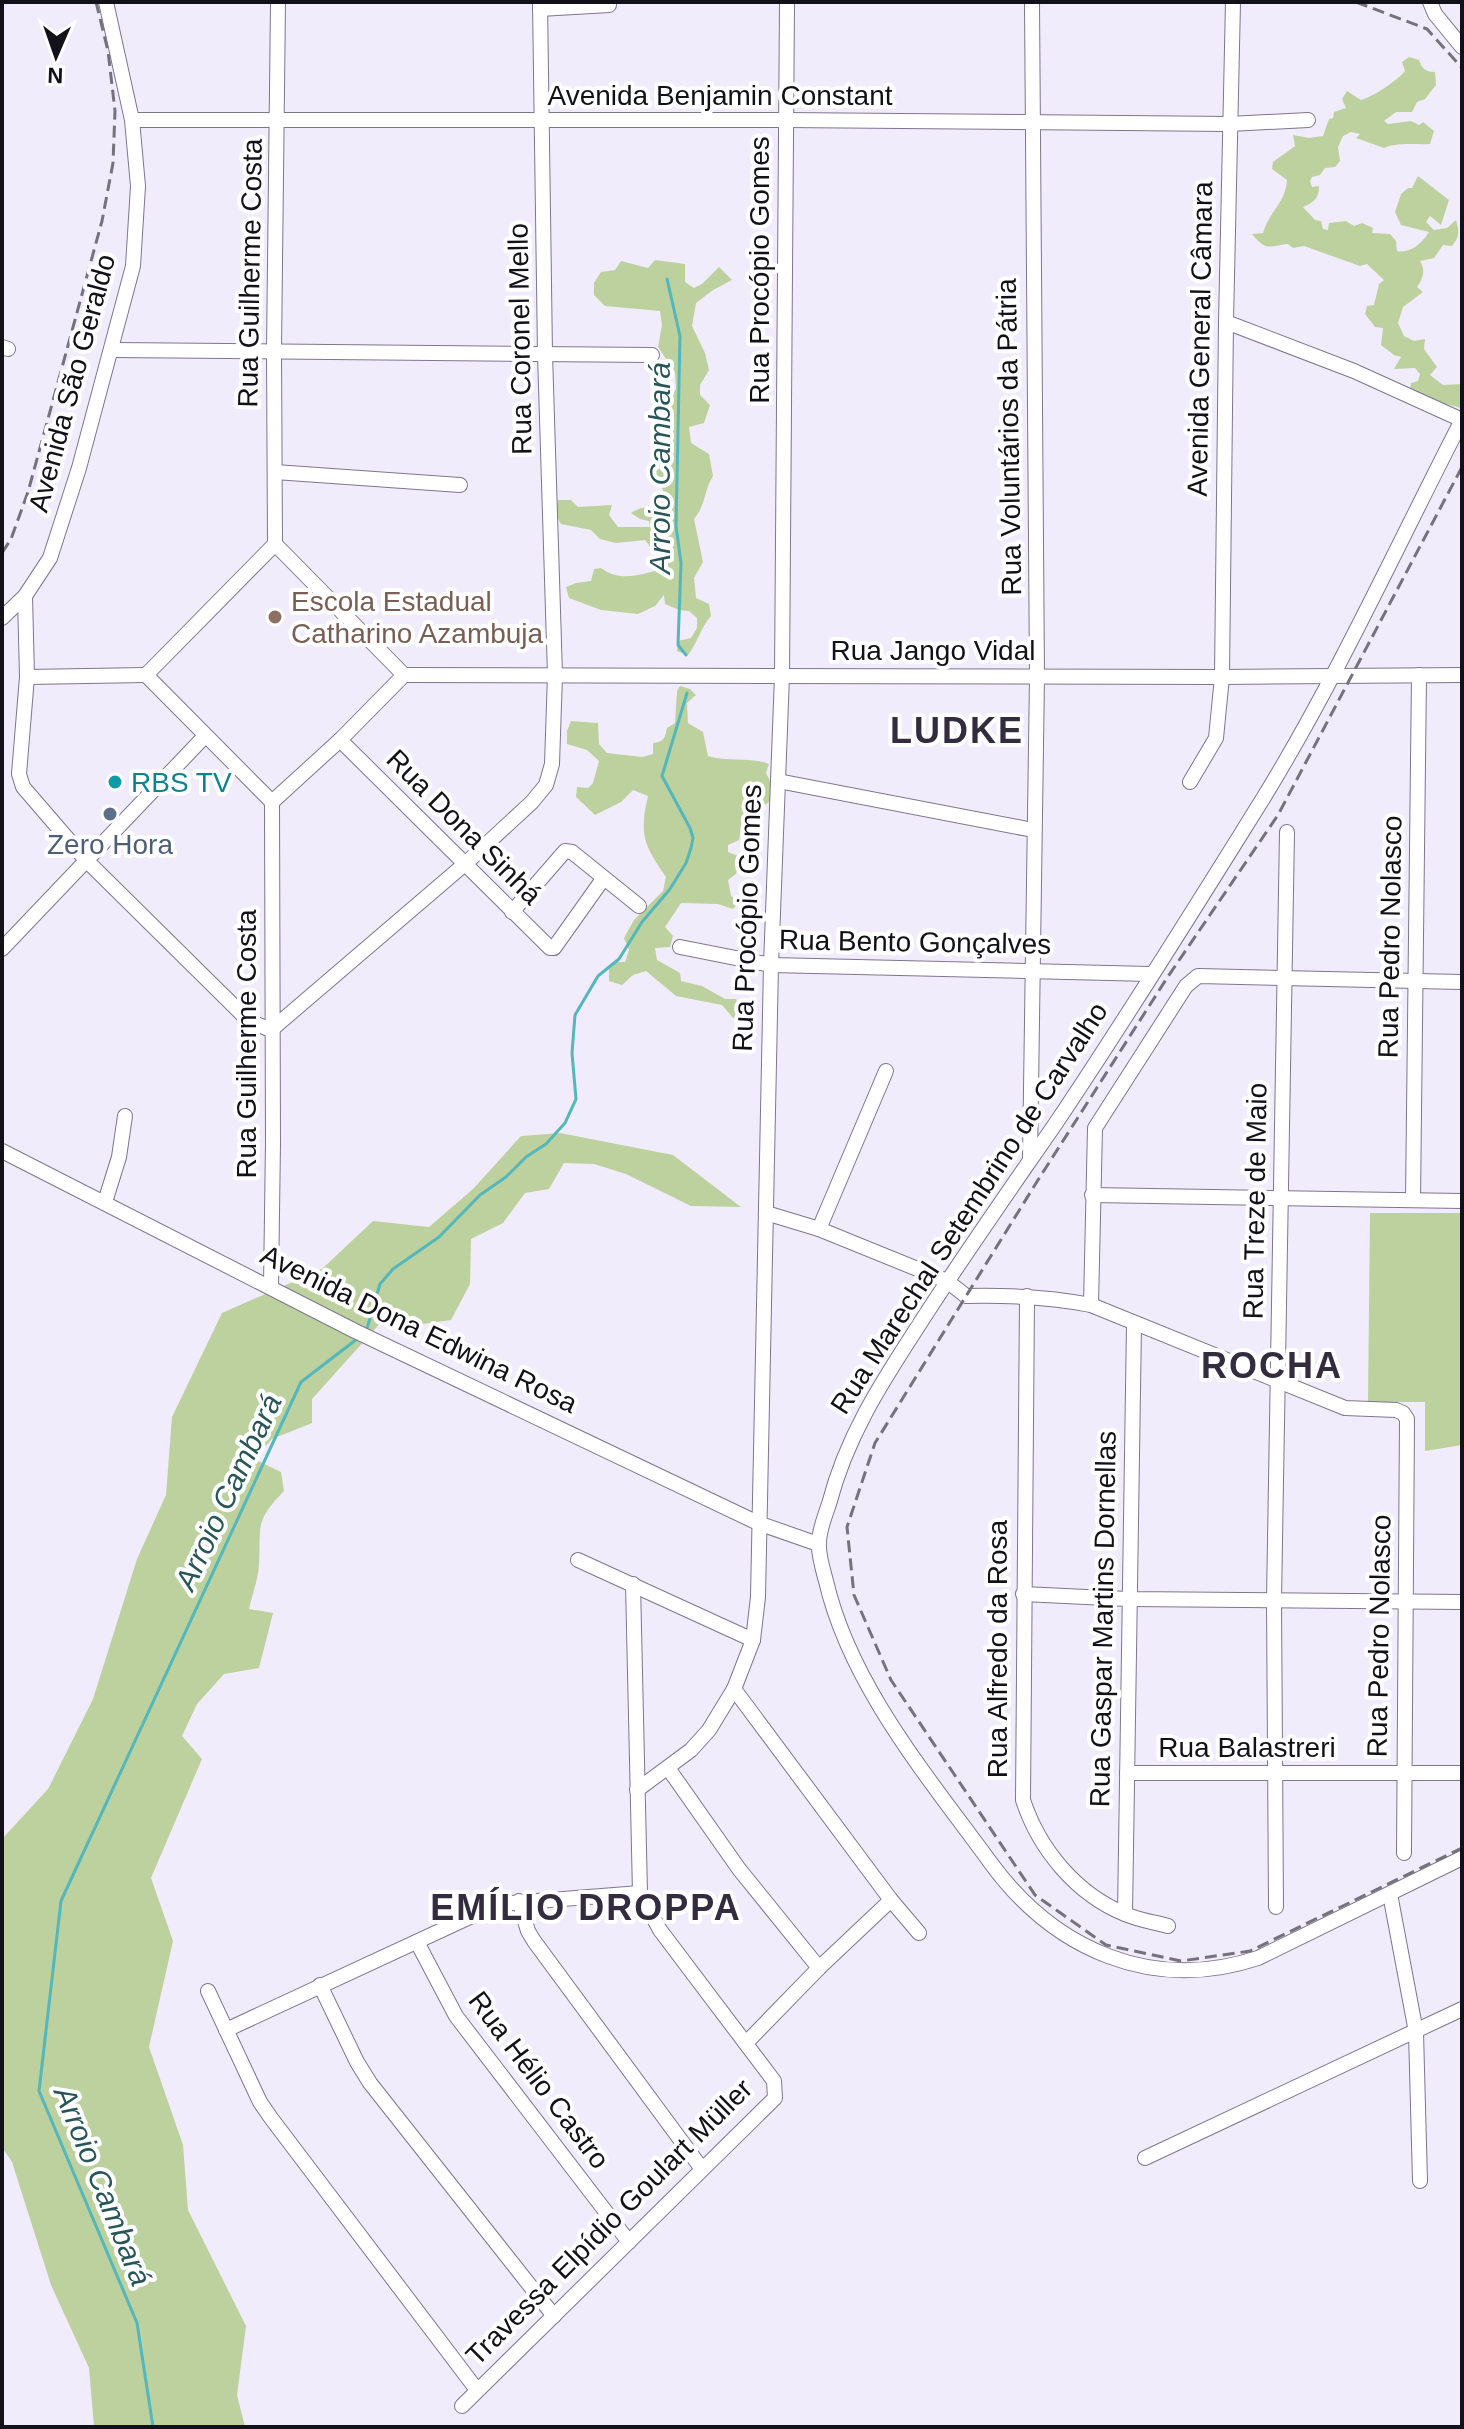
<svg xmlns="http://www.w3.org/2000/svg" width="1464" height="2429" viewBox="0 0 1464 2429" font-family="Helvetica,sans-serif">
<rect width="100%" height="100%" fill="#f1ecfb"/>
<!-- green -->
<g fill="#bcd19d">
<path d="M1409,57l10,3c3,9 7,12 16,12l1,13 -11,14 -8,3 -5,10h-16l-12,9 4,3 23,-3 8,4 4,-3 11,9 -4,13c-15,1 -32,-2 -46,4l-28,-10 4,-4 -9,-2 -8,4 -5,11 2,14 -5,6 -10,1 -5,7 -8,2 -2,4 2,6 7,-1c0,13 -5,16 -16,21l12,13 6,1 2,8 5,1 1,-7 17,-2 8,5 8,-3 11,5 -1,5 18,1 6,7 1,10c13,3 25,-8 32,-19l-28,-7 -6,-13 6,-18 7,-6h4l6,-12 31,24 -8,25 -11,-9 -4,6 8,8 13,-2 9,-8c3,11 4,16 -4,26l-9,-1 -9,13 -14,3c6,10 3,17 -3,26l6,5 -20,15 -5,16 6,13 10,5 11,-2 -1,10 13,18 -7,8 13,10 19,-1 -1,24 -37,-10 -14,-8 1,-7 7,-2 2,-7 -5,-6 -21,1 7,-12 -7,-2 -13,-10 2,-17 -8,-1 -10,-13 2,-8 7,-1 5,-21 5,-4 -17,-16 -7,2 -56,-20 -11,2 -5,-4c-20,2 -21,8 -36,-10l11,-1c6,-21 23,-31 24,-53l-15,-11 1,-7 22,-16 -2,-11 16,3 14,-2 6,-17 4,-1 1,-6 12,-4 -4,-9 5,-8 14,9c12,-3 37,-20 44,-29l-3,-9z"/>
<path d="M655,260l30,4v18l9,6 8,-4 17,-17 13,13 -19,10 -17,13 -4,23 13,27 4,17 -9,15v10l10,10 -6,18 -15,4 2,16 18,11 4,22c-10,16 -6,27 -19,43l9,43 -9,16 2,20 13,6 2,12c-10,11 -13,26 -23,39l-11,-4 1,-10 13,-3 6,-10v-10l-8,-7 -10,-1 -14,-6 -1,-9 -9,11 -17,8 -37,-4 -32,-12 -3,-11 10,-4 15,-2 3,-12 7,-1c19,14 37,7 58,2l1,-11 -15,-19 -29,3 -16,-4 -9,-9 -30,-6 -5,-9 2,-15h13l7,7 34,-2 -3,10 9,12h32l-1,-6 -9,-2 -9,-6c10,-7 20,-5 31,-12l1,-11 -10,-15 14,-33 1,-39 8,-14 -1,-17 -17,-25 4,-22 -2,-14 -55,-5 -11,-11v-12l7,-11 14,-2 6,-9 27,7z"/>
<path d="M680,686l10,3 6,6 -9,8 1,20 15,9 5,24c20,6 44,1 61,8l-3,9c16,30 3,31 -22,39l-5,28 -11,5v7l13,5 -5,17 -8,6 3,16 9,5 -7,8 -15,-5 -37,-1 -16,24 8,9 -3,11 -15,1 2,12 23,13 1,8 21,5 23,13h11l9,17 -10,4 -13,-15 -46,-9 -30,-25 -13,4 -11,10 -13,-4v-12l5,-7h11l4,-12 -5,-12 10,-18 29,-29 3,-14c-22,-32 -27,-42 -18,-81l-15,-6 -12,12 -26,13 -19,-18 1,-10 11,1 5,-5 6,-22 -12,-11 -20,-6v-13l4,-10 27,2 1,21 8,9 35,4 11,-3v-11c11,-1 12,-5 14,-15l8,-5 2,-32z"/>
<path d="M560,1133l113,22 68,52 -50,-1 -65,-32 -32,-10 -30,-1 -15,26 -24,4 -22,30 -32,16 -1,45 -19,36 -29,4 -38,-5 -72,80v24l-40,16 -18,20 27,13 3,19c-30,31 -23,35 -25,74 -1,15 -7,30 -10,44l24,4 -14,55 -35,6 -27,30 -15,32 20,23 -51,119 22,63 -24,106 34,98 5,65 58,116 -9,69 8,32h-151l-5,-59 -38,-83 -39,-123 -10,-15v-308l46,-50 45,-90 44,-140 29,-64 6,-78 50,-104 100,-44 51,-48 56,6 44,-38 48,-53z"/>
<polygon points="1370,1213 1462,1213 1462,1445 1425,1451 1425,1402 1368,1402"/>
</g>
<g fill="none" stroke-linecap="round" stroke-linejoin="round">
<!-- stream -->
<g stroke="#53b7bb" stroke-width="3">
<polyline points="667,279 680,336 676,526 681,563 678,645 686,655"/>
<polyline points="366,1332 380,1284 393,1269 439,1237 480,1195 506,1177 526,1157 546,1144 565,1123 576,1099 572,1053 575,1015 598,976 619,959 642,922 670,889 686,863 691,848 693,838 690,828 662,776 687,693"/>
<polyline points="153,2427 137,2323 39,2091 61,1901 301,1382 357,1339"/>
</g>
<defs>
<g id="minor">
<polyline points="1430,2 1435,14 1462,47"/>
<polyline points="540,9 609,5"/>
<polyline points="132,120 786,120 1229,124 1308,120"/>
<path d="M1226,322l128,49 108,49c-65,126 -124,256 -198,377 -68,109 -136,219 -208,326 -47,68 -95,136 -139,205 -37,57 -71,110 -88,176 -4,12 -10,26 -10,39 -1,11 4,27 7,38 24,104 102,196 164,281 64,88 162,131 268,96l204,-100"/>
<polyline points="2,347 8,349"/>
<polyline points="113,350 652,355"/>
<polyline points="275,472 460,485"/>
<polyline points="275,544 274,351 278,2"/>
<polyline points="25,596 27,677 19,774 23,787 86,860 249,1021 271,1030 466,863 532,802 546,785 552,764 555,675 545,354 540,2"/>
<polyline points="2,618 25,596 50,558 79,468 133,266 138,186 132,120 106,2"/>
<polyline points="404,675 1222,677 1462,675"/>
<polyline points="27,677 146,675"/>
<polyline points="340,740 550,948 554,948 603,879"/>
<polyline points="778,781 1033,830"/>
<polyline points="1190,782 1216,738 1222,677 1226,322 1233,2"/>
<polyline points="512,912 565,851 572,852 639,906"/>
<polyline points="680,947 771,965 1150,974"/>
<polyline points="2,949 205,736"/>
<polyline points="2,1151 355,1331 758,1523 818,1544"/>
<polyline points="1030,1158 1037,677 1032,2"/>
<polyline points="1092,1195 1462,1201"/>
<polyline points="1413,1200 1419,675"/>
<polyline points="105,1202 119,1157 125,1116"/>
<path d="M766,1213l53,16 128,52 19,15c43,-1 83,1 125,9l254,103 51,2 7,3 4,6 -3,434"/>
<polyline points="819,1229 886,1071"/>
<polyline points="271,1286 273,1142 272,802 146,675 275,544 404,675 340,740 272,802"/>
<path d="M1027,1296l-4,504c16,49 53,94 102,114 13,6 29,8 43,12"/>
<polyline points="1091,1305 1095,1128 1186,986 1198,976 1462,982"/>
<polyline points="578,1560 753,1640"/>
<polyline points="1023,1594 1128,1599 1462,1602"/>
<polyline points="734,1689 891,1900 919,1933"/>
<polyline points="668,1768 739,1869 819,1968"/>
<polyline points="1127,1773 1462,1773"/>
<polyline points="637,1790 691,1750 709,1730 734,1689 753,1640 758,1597 771,965 782,676 787,2"/>
<polyline points="1390,1894 1416,2032 1420,2181"/>
<polyline points="519,1901 528,1931 534,1941 702,2169"/>
<polyline points="1276,1907 1274,1600 1287,832"/>
<polyline points="1125,1914 1134,1324"/>
<polyline points="417,1942 456,2016 629,2242"/>
<polyline points="320,1985 357,2062 370,2083 554,2316"/>
<polyline points="208,1991 260,2102 271,2118 477,2390"/>
<polyline points="226,2030 498,1904 640,1893"/>
<polyline points="747,2042 819,1968 891,1900"/>
<polyline points="1145,2158 1462,2009"/>
<polyline points="462,2406 775,2098 774,2081 660,1930 640,1893 633,1584"/>
</g>
</defs>
<!-- minor casing -->
<use href="#minor" stroke="#7e768d" stroke-width="16"/>
<!-- minor -->
<use href="#minor" stroke="#fff" stroke-width="14"/>
<!-- rail -->
<g stroke="#76727d" stroke-width="3" stroke-dasharray="12 6" stroke-linecap="butt">
<polyline points="1356,2 1427,29 1462,68"/>
<polyline points="1462,467 1278,815 1167,978 1038,1180 875,1443 847,1527 854,1595 891,1680 1035,1895 1106,1945 1181,1961 1250,1951 1462,1848"/>
<polyline points="2,553 11,539 28,492 102,221 113,163 115,111 108,51 96,2"/>
</g>
</g>
<!-- markers -->
<circle fill="#8d6e63" stroke="#fff" stroke-width="3" cx="275" cy="617" r="8"/>
<circle fill="#0f9aa8" stroke="#fff" stroke-width="3" cx="115" cy="782" r="8"/>
<circle fill="#5c6f8a" stroke="#fff" stroke-width="3" cx="110" cy="814" r="8"/>
<g text-anchor="middle" dominant-baseline="central" stroke-width="8" stroke-linejoin="round" paint-order="stroke">
<!-- street labels -->
<g font-size="28" fill="#121018" stroke="#fff">
<text x="720" y="95">Avenida Benjamin Constant</text>
<text transform="translate(759 270) rotate(-90)">Rua Procópio Gomes</text>
<text transform="translate(250 273) rotate(-89)">Rua Guilherme Costa</text>
<text transform="translate(520 339) rotate(-91)">Rua Coronel Mello</text>
<text transform="translate(1200 339) rotate(-89)">Avenida General Câmara</text>
<text transform="translate(72 383) rotate(-75)">Avenida São Geraldo</text>
<text transform="translate(1009 437) rotate(-91)">Rua Voluntários da Pátria</text>
<text x="933" y="650">Rua Jango Vidal</text>
<text transform="translate(464 827) rotate(45)">Rua Dona Sinhá</text>
<text transform="translate(747 918) rotate(-88)">Rua Procópio Gomes</text>
<text transform="translate(1390 937) rotate(-89)">Rua Pedro Nolasco</text>
<text transform="translate(915 942) rotate(1)">Rua Bento Gonçalves</text>
<text transform="translate(246 1044) rotate(-90)">Rua Guilherme Costa</text>
<text transform="translate(1255 1201) rotate(-89)">Rua Treze de Maio</text>
<text transform="translate(969 1208) rotate(-57)">Rua Marechal Setembrino de Carvalho</text>
<text transform="translate(419 1329) rotate(26)">Avenida Dona Edwina Rosa</text>
<text transform="translate(1103 1619) rotate(-89)">Rua Gaspar Martins Dornellas</text>
<text transform="translate(1379 1636) rotate(-89)">Rua Pedro Nolasco</text>
<text transform="translate(997 1649) rotate(-90)">Rua Alfredo da Rosa</text>
<text x="1247" y="1747">Rua Balastreri</text>
<text transform="translate(539 2080) rotate(53)">Rua Hélio Castro</text>
<text transform="translate(609 2222) rotate(-45)">Travessa Elpídio Goulart Müller</text>
</g>
<!-- education labels -->
<g font-size="28" fill="#785e54" stroke="#fff" text-anchor="start">
<text x="291" y="601">Escola Estadual<tspan x="291" dy="32">Catharino Azambuja</tspan></text>
</g>
<!-- culture labels -->
<g font-size="28" fill="#0d838f" stroke="#fff" text-anchor="start">
<text x="131" y="782">RBS TV</text>
</g>
<!-- service labels -->
<g font-size="28" fill="#4e5e75" stroke="#fff">
<text x="110" y="844">Zero Hora</text>
</g>
<!-- water labels -->
<g font-size="30" font-style="italic" fill="#285557" stroke="#fff">
<text transform="translate(659 468) rotate(-90)">Arroio Cambará</text>
<text transform="translate(228 1492) rotate(-65)">Arroio Cambará</text>
<text transform="translate(103 2186) rotate(68)">Arroio Cambará</text>
</g>
<!-- district labels -->
<g font-size="36" font-weight="bold" letter-spacing="2" fill="#332c3f" stroke="#fff">
<text x="957" y="730">LUDKE</text>
<text x="1272" y="1365">ROCHA</text>
<text x="586" y="1907">EMÍLIO DROPPA</text>
</g>
</g>
<!-- border -->
<rect width="1464" height="2429" fill="none" stroke="#121018" stroke-width="8"/>
<!-- north arrow -->
<g transform="translate(56 56) rotate(182)" stroke="#ffffff" stroke-width="6" paint-order="stroke">
<path d="M0-6L14 30L0 20L-14 30Z" fill="#121018"/>
<text y="-12" font-size="22" font-weight="bold" text-anchor="middle" fill="#121018">N</text>
</g>
</svg>
